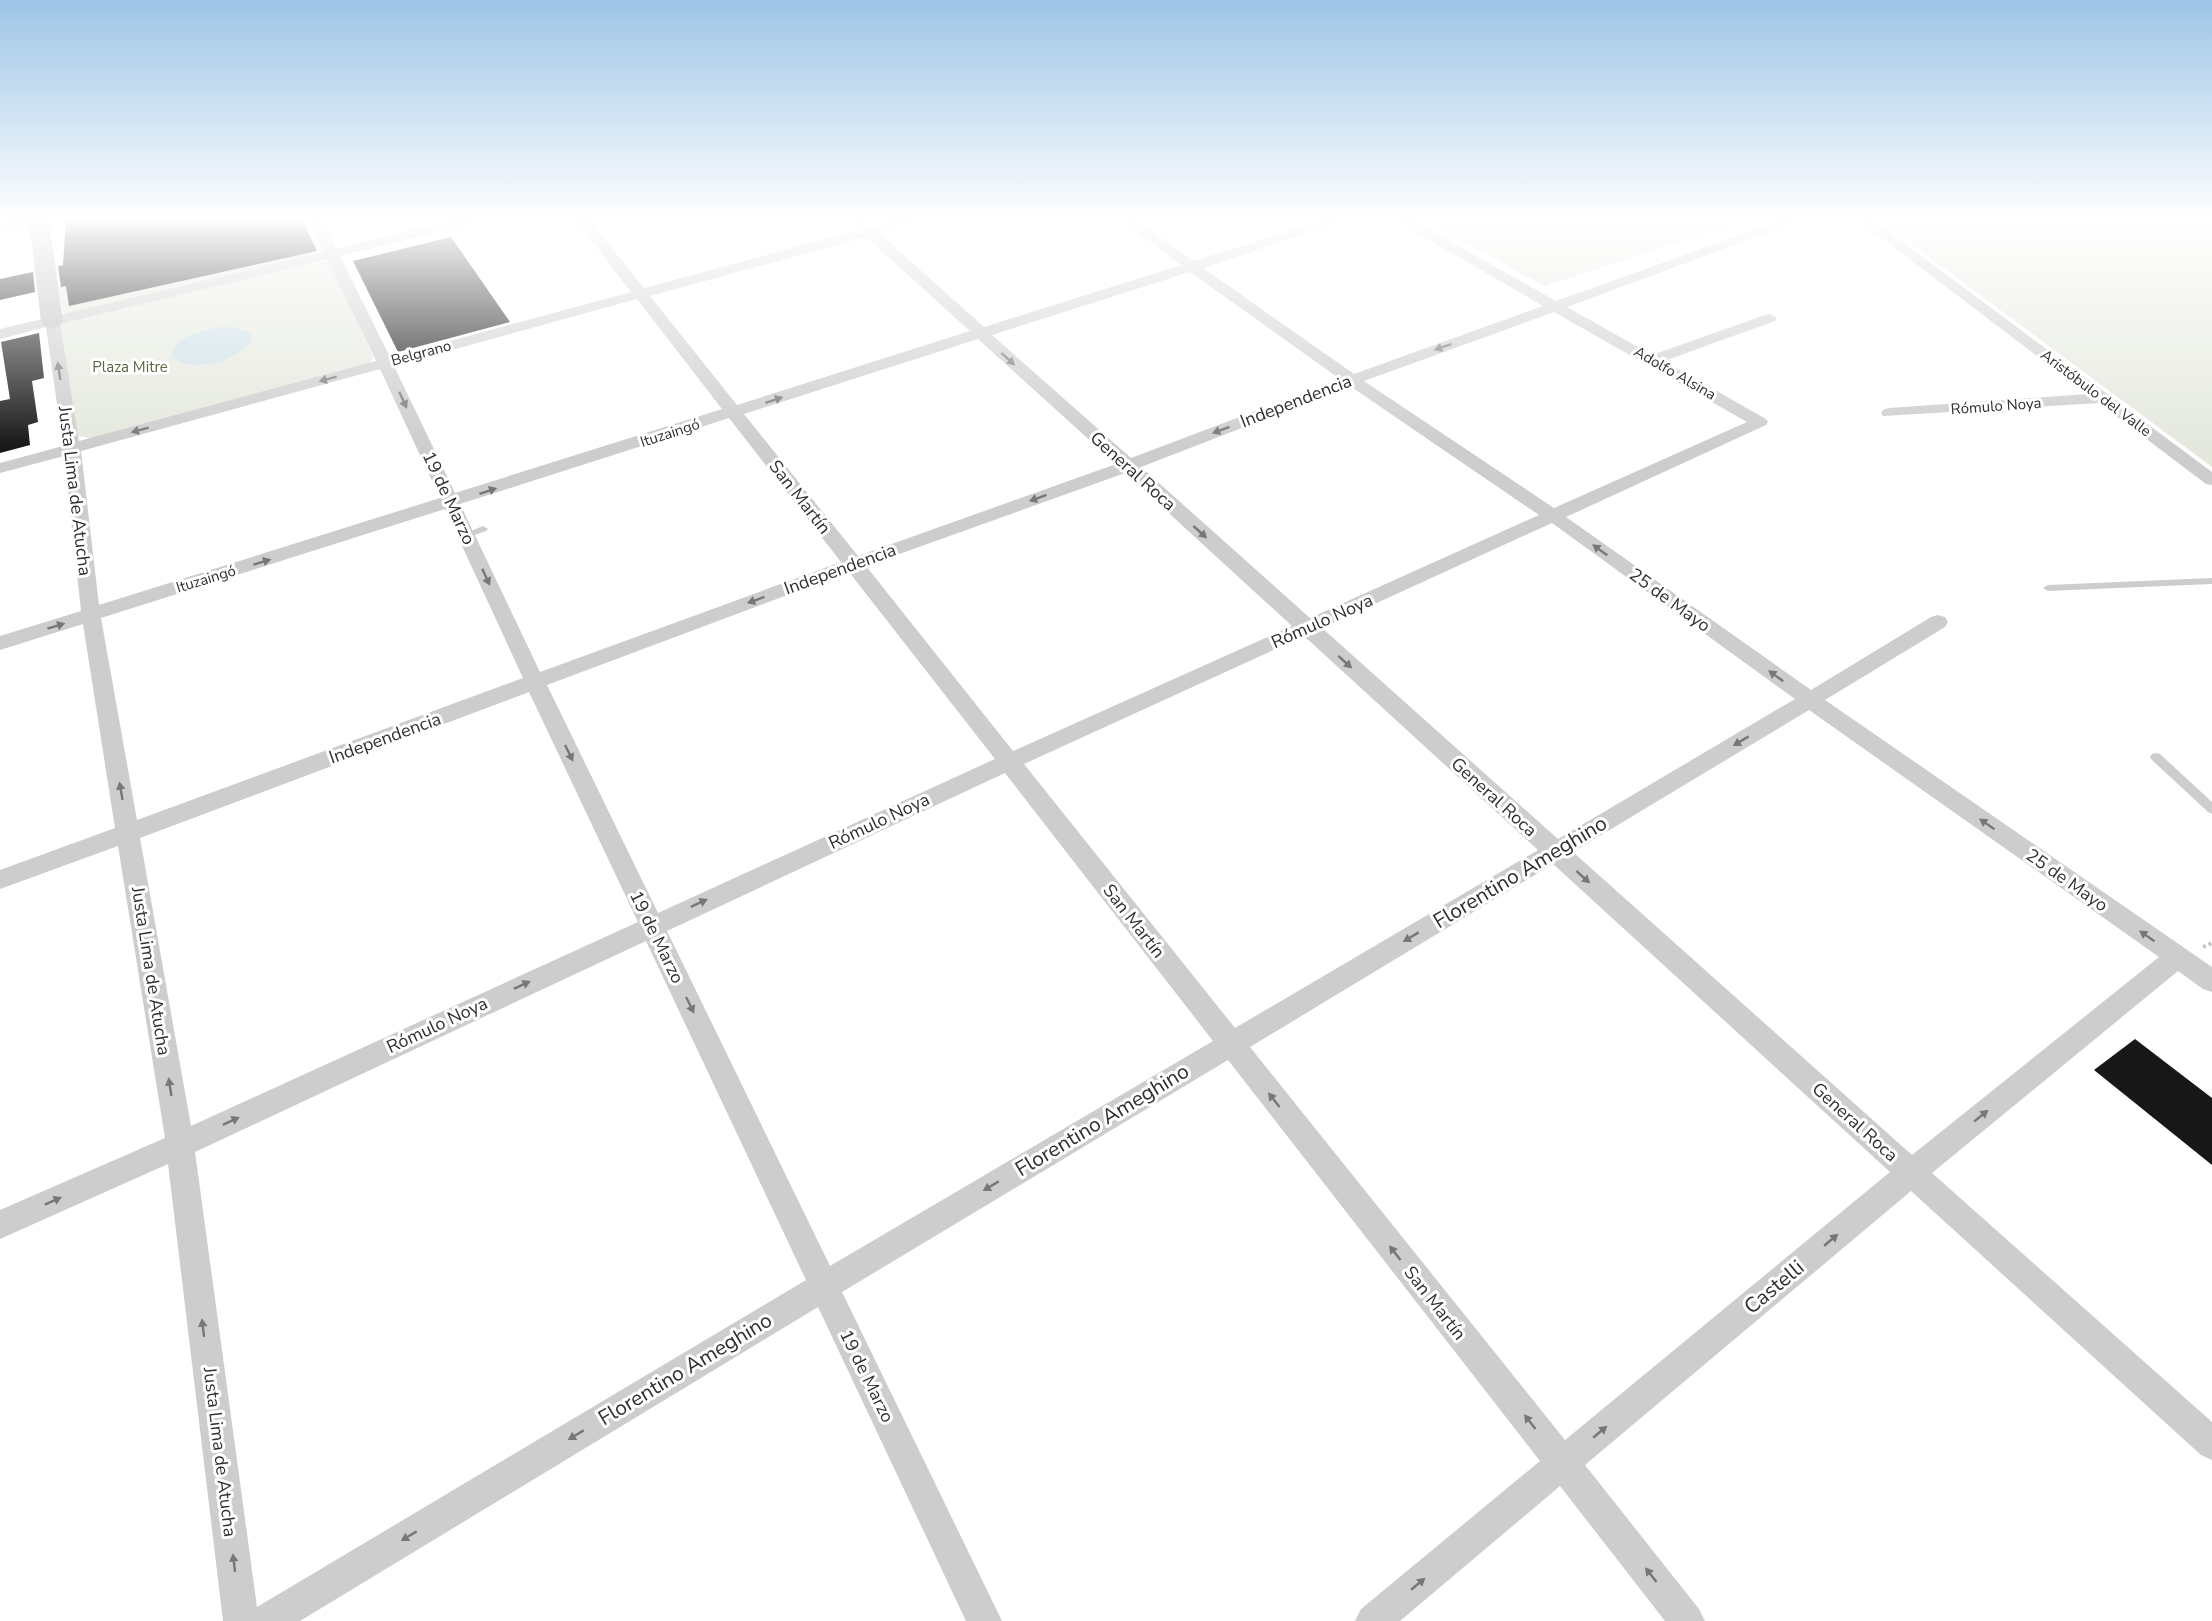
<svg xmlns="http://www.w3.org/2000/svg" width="2212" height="1621" viewBox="0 0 2212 1621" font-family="'Nunito Sans',sans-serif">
<rect width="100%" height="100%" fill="#fff"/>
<!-- green -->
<g fill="#e4e8dd">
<polygon points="1425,220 1748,220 1544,286"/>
<polygon points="1879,220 2212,220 2212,467"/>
<polygon points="307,231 325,253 64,316 58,286"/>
<polygon points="318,260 330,262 373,357 372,361 365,365 95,439 78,436 59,326 63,322"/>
</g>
<!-- water -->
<path fill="#ccdfe6" d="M222,327h12l16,6 2,5c-10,23 -61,37 -80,18 1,-21 34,-26 50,-29z"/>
<!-- building -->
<g fill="#171717">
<polygon points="66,220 302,220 317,251 69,306 66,286 61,287 58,266 63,265"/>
<polygon points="451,237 510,322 398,352 353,261"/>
<polygon points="33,272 35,292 0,300 0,279"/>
<polygon points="39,333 44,378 32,381 38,422 28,425 30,445 0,453 0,401 10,399 1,342"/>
<polygon points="2135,1039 2212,1098 2212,1165 2094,1070"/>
</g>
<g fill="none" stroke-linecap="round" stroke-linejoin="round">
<!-- path -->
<polyline stroke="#c7c7c7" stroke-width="4" stroke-dasharray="3 3" stroke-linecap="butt" points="2203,947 2212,943"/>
<!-- lane -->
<g fill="#cdcdcd" fill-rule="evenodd">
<polygon points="483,526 488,529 486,531 466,538 461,535"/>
<polygon points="2212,578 2212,584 2048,591 2043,588 2048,585"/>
<polygon points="2156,753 2160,754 2212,802 2212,814 2208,812 2152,760 2150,757 2152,754"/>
</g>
<!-- street -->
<g fill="#cdcdcd" fill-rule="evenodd">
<polygon points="16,220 42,220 41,223 0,232 0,224"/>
<path d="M309,220h13l14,29 117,-29h25l-1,3 -137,33 50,101 241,-65 -55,-72h13l55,68 215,-58 -9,-10h14l8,7 23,-7h23l-39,13 105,94 197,-62 -60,-45h15l58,41 130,-41h21l-142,48 151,106 189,-68 -148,-86h17l144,81 226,-81h20l-235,87 85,48 113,-40 5,-1 7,4 -2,3 -111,40 102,58 2,3 -2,3 -200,92 245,173 120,-73 7,-2 7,2 3,5 -3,5 -120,73 387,267v25l-9,-3 -25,-18 -246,202 280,249v38l-11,-5 -290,-264 -326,274 114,144 6,12h-40l-105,-135 -160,135h-45l6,-12 179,-148 -312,-401 -386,232 160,329h-36l-148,-314 -518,314h-77l-55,-457 -168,75v-29l165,-72 -47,-292 -118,43v-19l115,-42 -32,-204 -83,26v-14l81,-25 -17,-155 -64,17v-10l63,-17 -17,-119 -46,12v-10l324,-77zM866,237l104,94 -233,74 -87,-109zM327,259l49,102 -297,80 -19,-117zM1190,272l150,107 -209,79 -139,-123zM637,299l85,110 -267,84 -61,-127zM1554,312l193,110 -193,86 -190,-127zM978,339l138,125 -258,92 -114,-142zM380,369l60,129 -341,107 -18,-154zM1350,386l189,129 -229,103 -169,-151zM729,418l112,144 -301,110 -80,-168zM1125,473l167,153 -279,125 -147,-185zM445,509l78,169 -386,142 -36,-202zM1552,523l243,176 -237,140 -236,-211zM849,572l146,187 -337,154 -111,-228zM1304,636l234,214 -303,178 -211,-264zM529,692l109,230 -447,204 -51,-288zM1809,710l350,247 -247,198 -339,-303zM1005,773l208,268 -383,225 -163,-335zM1553,864l337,308 -325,268 -315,-393zM646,941l160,339 -549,327 -62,-455z"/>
<polygon points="1858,220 1873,220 2212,472 2212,485 2206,484 2099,403 1883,416 1881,413 1883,410 1889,408 2087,394"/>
</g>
<!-- secondary -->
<polygon fill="#bababa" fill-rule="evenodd" points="29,220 49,220 63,321 60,326 52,328 44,326 41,321"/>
</g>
<!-- one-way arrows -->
<defs><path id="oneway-solid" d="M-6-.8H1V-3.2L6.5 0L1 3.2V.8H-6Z" transform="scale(1.5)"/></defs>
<g fill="#777">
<use href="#oneway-solid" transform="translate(1443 347) rotate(161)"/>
<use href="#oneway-solid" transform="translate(1008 359) rotate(42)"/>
<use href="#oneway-solid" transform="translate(59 371) rotate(-99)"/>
<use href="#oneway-solid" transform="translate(328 379) rotate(165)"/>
<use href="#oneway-solid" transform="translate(403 400) rotate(65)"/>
<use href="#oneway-solid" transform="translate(774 400) rotate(-18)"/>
<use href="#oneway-solid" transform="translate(140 430) rotate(165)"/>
<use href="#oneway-solid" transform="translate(1221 430) rotate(159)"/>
<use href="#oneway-solid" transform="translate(488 491) rotate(-18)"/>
<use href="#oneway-solid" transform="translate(1038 498) rotate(160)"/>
<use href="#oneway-solid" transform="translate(1200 532) rotate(42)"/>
<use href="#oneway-solid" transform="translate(1600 550) rotate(-144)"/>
<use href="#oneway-solid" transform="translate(262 562) rotate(-17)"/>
<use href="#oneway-solid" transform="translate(486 577) rotate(65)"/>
<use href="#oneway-solid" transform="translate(756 600) rotate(160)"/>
<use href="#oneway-solid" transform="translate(56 626) rotate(-17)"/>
<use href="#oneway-solid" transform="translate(1345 662) rotate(42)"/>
<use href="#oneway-solid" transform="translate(1776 676) rotate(-144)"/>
<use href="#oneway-solid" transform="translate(1741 741) rotate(149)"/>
<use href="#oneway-solid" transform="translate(569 753) rotate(64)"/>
<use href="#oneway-solid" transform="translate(121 791) rotate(-100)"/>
<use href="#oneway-solid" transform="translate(1987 824) rotate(-145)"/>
<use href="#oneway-solid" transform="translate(1583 877) rotate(42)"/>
<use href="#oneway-solid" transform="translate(699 903) rotate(-25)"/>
<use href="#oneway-solid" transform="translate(2147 936) rotate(-145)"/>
<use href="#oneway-solid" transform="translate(1411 937) rotate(149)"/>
<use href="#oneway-solid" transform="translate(522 985) rotate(-25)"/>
<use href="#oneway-solid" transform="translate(690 1005) rotate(64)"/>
<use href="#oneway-solid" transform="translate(170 1087) rotate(-99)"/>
<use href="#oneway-solid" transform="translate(1274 1100) rotate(-128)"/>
<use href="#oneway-solid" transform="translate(1981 1116) rotate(-39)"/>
<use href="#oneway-solid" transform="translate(231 1121) rotate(-25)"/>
<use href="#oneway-solid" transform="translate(991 1186) rotate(149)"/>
<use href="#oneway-solid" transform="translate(53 1201) rotate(-24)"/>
<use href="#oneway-solid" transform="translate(1831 1240) rotate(-40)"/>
<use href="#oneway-solid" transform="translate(1395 1253) rotate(-128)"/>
<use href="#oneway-solid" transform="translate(203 1328) rotate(-97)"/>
<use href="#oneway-solid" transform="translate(1530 1422) rotate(-128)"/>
<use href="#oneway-solid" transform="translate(1600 1432) rotate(-40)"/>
<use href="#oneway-solid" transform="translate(576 1435) rotate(149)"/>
<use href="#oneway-solid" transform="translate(409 1536) rotate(149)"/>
<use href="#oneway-solid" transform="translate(234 1563) rotate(-97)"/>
<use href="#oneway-solid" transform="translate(1651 1575) rotate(-128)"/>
<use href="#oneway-solid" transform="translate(1418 1584) rotate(-40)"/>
</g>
<!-- sky -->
<linearGradient id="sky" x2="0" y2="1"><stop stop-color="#9dc5e7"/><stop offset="0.49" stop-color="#fff"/><stop offset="1" stop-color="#fff" stop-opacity="0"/></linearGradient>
<rect width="2212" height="447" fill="url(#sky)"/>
<g text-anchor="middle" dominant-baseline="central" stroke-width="6" stroke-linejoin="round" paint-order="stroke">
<!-- far-street labels -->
<g font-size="15" fill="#303030" stroke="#fff">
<text transform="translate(421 353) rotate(-15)">Belgrano</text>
<text transform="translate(1675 373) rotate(30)">Adolfo Alsina</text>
<text transform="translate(2096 393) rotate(37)">Aristóbulo del Valle</text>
<text transform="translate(1996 406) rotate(-4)">Rómulo Noya</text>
<text transform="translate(670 433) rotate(-18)">Ituzaingó</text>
<text transform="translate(206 579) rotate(-17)">Ituzaingó</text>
</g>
<!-- far-park labels -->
<g font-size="15" fill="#576743" stroke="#fff">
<text x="130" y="367">Plaza Mitre</text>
</g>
<!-- street labels -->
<g font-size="18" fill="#303030" stroke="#fff">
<text transform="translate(1296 401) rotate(-21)">Independencia</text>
<text transform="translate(1133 471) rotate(42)">General Roca</text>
<text transform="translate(75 491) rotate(83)">Justa Lima de Atucha</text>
<text transform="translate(800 497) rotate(52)">San Martín</text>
<text transform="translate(449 498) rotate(65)">19 de Marzo</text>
<text transform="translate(840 569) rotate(-20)">Independencia</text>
<text transform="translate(1670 600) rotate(36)">25 de Mayo</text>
<text transform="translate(1322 621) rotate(-24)">Rómulo Noya</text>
<text transform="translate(385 738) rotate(-20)">Independencia</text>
<text transform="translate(1494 797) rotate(42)">General Roca</text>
<text transform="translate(879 821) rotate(-25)">Rómulo Noya</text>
<text transform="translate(2067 880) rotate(35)">25 de Mayo</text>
<text transform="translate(1134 921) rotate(52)">San Martín</text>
<text transform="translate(657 937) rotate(64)">19 de Marzo</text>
<text transform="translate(151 971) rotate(81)">Justa Lima de Atucha</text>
<text transform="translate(437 1025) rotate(-25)">Rómulo Noya</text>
<text transform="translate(1855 1122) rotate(42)">General Roca</text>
<text transform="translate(1435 1303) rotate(52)">San Martín</text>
<text transform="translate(867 1376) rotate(64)">19 de Marzo</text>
<text transform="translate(220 1452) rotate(83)">Justa Lima de Atucha</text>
</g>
<!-- near-street labels -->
<g font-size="21" fill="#303030" stroke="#fff">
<text transform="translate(1520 872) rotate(-31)">Florentino Ameghino</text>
<text transform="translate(1102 1120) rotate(-31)">Florentino Ameghino</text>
<text transform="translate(1774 1287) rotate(-40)">Castelli</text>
<text transform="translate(685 1369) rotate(-31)">Florentino Ameghino</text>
</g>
</g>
</svg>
